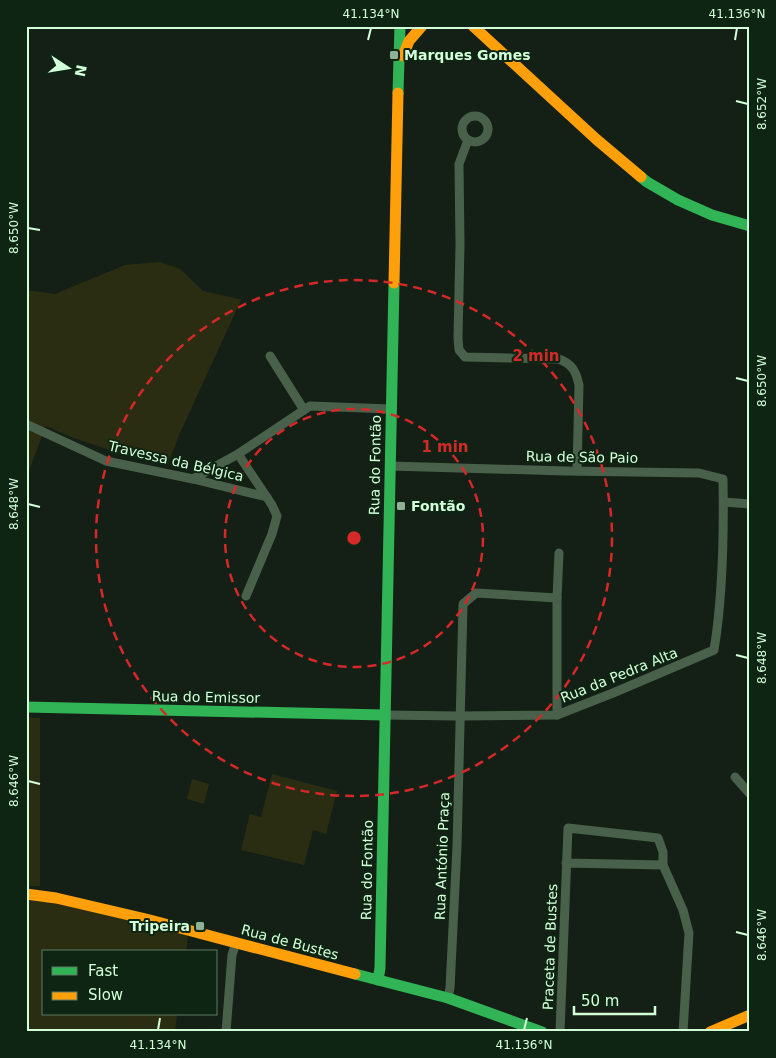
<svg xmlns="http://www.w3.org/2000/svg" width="776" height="1058" viewBox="0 0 776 1058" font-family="'DejaVu Sans',sans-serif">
<rect width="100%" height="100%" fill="#142016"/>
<!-- green -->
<g fill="#2b2d13">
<polygon points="160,262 180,269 203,291 243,300 241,300 179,435 168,464 124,455 71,437 46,426 26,478 26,290 55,294 125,265"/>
<polygon points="26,717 40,718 40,886 26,886"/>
<polygon points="272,774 337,791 326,834 313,830 304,865 241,850 250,814 261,817"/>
<polygon points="192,779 209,784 204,804 187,799"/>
<polygon points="26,894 73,907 188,934 186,952 44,952 44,1014 177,1014 175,1032 26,1032"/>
</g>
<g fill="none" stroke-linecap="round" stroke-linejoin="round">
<!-- street -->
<g stroke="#49614a" stroke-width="9">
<circle cx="475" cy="129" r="13"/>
<path d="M468,140l-9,24 1,81 -2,93 1,12 6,7 94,2c13,5 17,12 20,26l-2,86"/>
<polyline points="270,356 304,410"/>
<polyline points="26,424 106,461 193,479 267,497"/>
<polyline points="238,454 272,505 277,516 272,534 246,596"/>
<polyline points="193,479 238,454 310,406 391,409"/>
<polyline points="724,502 750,504"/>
<path d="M384,715l75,1 98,-1 56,-22 101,-43c9,-55 10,-116 9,-171l-24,-6 -134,-2 -175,-5"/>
<polyline points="557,715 557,598 559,553"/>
<polyline points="735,777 750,794"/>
<polyline points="663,865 683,910 689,933 683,1032"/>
<polyline points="448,998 450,988 457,846 463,604 476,593 557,598"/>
<polyline points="226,1032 232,955 236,943"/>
<polyline points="560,1032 568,828 658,838 663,852 663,865 566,863"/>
</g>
<!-- fast -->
<g stroke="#30b455" stroke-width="11">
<polyline points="398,93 400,26"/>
<polyline points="641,177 647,182 678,200 712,215 750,226"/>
<polyline points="26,707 384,715"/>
<polyline points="355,974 448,998 542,1032"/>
<polyline points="378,980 380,968 394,283"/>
</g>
<!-- slow -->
<g stroke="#ff9f0a" stroke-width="11">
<polyline points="473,26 596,139 641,177"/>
<polyline points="403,56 409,41 422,26"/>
<polyline points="394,283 398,93"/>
<polyline points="26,894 56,898 146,919 355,974"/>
<polyline points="710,1032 750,1015"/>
</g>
</g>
<!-- ticks -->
<path fill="none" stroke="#d3ffd9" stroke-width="2" d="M368,40l3,-12M735,40l2,-12M736,101l12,3M28,228l12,2M736,378l12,3M28,504l12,3M736,655l12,3M28,781l12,3M736,932l12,3M158,1030l2,-12M524,1030l3,-12"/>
<!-- distance rings -->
<g fill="none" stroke="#d62828" stroke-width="2.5" stroke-dasharray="9 6">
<circle cx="354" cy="538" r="129"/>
<circle cx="354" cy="538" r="258"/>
</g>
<!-- markers -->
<g fill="#90b195" stroke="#0f2513" stroke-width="2">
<rect x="389" y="50" width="10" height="10" rx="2.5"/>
<rect x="396" y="501" width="10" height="10" rx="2.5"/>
<rect x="195" y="921" width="10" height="10" rx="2.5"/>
</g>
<g text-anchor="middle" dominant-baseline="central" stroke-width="4" stroke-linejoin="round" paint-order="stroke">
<!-- poi labels -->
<g font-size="14" font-weight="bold" fill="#d3ffd9" stroke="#0f2513" text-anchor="start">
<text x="404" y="55">Marques Gomes</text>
<text x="411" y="506">Fontão</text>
<text x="190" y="926" text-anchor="end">Tripeira</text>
</g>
<!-- street labels -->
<g font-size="14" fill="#d3ffd9" stroke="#0f2513">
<text transform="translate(582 457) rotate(1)">Rua de São Paio</text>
<text transform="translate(176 461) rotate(13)">Travessa da Bélgica</text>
<text transform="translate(375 465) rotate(-89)">Rua do Fontão</text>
<text transform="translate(619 675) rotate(-22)">Rua da Pedra Alta</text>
<text transform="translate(206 697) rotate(1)">Rua do Emissor</text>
<text transform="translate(442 856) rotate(-88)">Rua António Praça</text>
<text transform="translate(367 870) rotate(-89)">Rua do Fontão</text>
<text transform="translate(290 942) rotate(15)">Rua de Bustes</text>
<text transform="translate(550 947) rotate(-88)">Praceta de Bustes</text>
</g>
</g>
<circle cx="354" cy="538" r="8" fill="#d62828" stroke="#0f2513" stroke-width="2.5"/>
<g font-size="15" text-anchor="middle" font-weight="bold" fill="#d62828" stroke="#0f2513" stroke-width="4" stroke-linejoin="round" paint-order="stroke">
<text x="536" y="361">2 min</text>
<text x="445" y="452">1 min</text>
</g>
<!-- border -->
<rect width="776" height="1058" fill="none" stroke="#0f2513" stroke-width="55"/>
<!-- legend -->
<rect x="42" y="950" width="175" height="65" fill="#0f2513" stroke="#5d7c62"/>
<rect x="52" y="967" width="25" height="8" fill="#30b455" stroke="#5d7c62"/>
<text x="88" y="976" font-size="15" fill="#d3ffd9">Fast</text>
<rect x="52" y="992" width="25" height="8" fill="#ff9f0a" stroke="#5d7c62"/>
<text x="88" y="1000" font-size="15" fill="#d3ffd9">Slow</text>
<!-- north arrow -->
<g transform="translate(68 68) rotate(102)" stroke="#0f2513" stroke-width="4" paint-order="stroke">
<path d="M0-4L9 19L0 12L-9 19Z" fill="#d3ffd9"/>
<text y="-8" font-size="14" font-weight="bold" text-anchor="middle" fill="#d3ffd9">N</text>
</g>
<!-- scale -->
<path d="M574 1006v8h81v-8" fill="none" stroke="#d3ffd9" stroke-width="2.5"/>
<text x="581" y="1006" font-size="15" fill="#d3ffd9" stroke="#0f2513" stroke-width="4" paint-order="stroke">50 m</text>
<rect x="28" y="28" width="720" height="1002" fill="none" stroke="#d3ffd9" stroke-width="2"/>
<g font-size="12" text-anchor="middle" fill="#d3ffd9">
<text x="371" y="18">41.134°N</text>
<text x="737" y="18">41.136°N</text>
<text transform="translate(762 104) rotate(-90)" y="4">8.652°W</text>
<text transform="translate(14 228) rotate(-90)" y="4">8.650°W</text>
<text transform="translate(762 381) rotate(-90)" y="4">8.650°W</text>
<text transform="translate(14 504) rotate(-90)" y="4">8.648°W</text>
<text transform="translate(762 658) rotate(-90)" y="4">8.648°W</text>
<text transform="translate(14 781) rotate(-90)" y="4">8.646°W</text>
<text transform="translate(762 935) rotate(-90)" y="4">8.646°W</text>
<text x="158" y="1049">41.134°N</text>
<text x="524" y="1049">41.136°N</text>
</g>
</svg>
